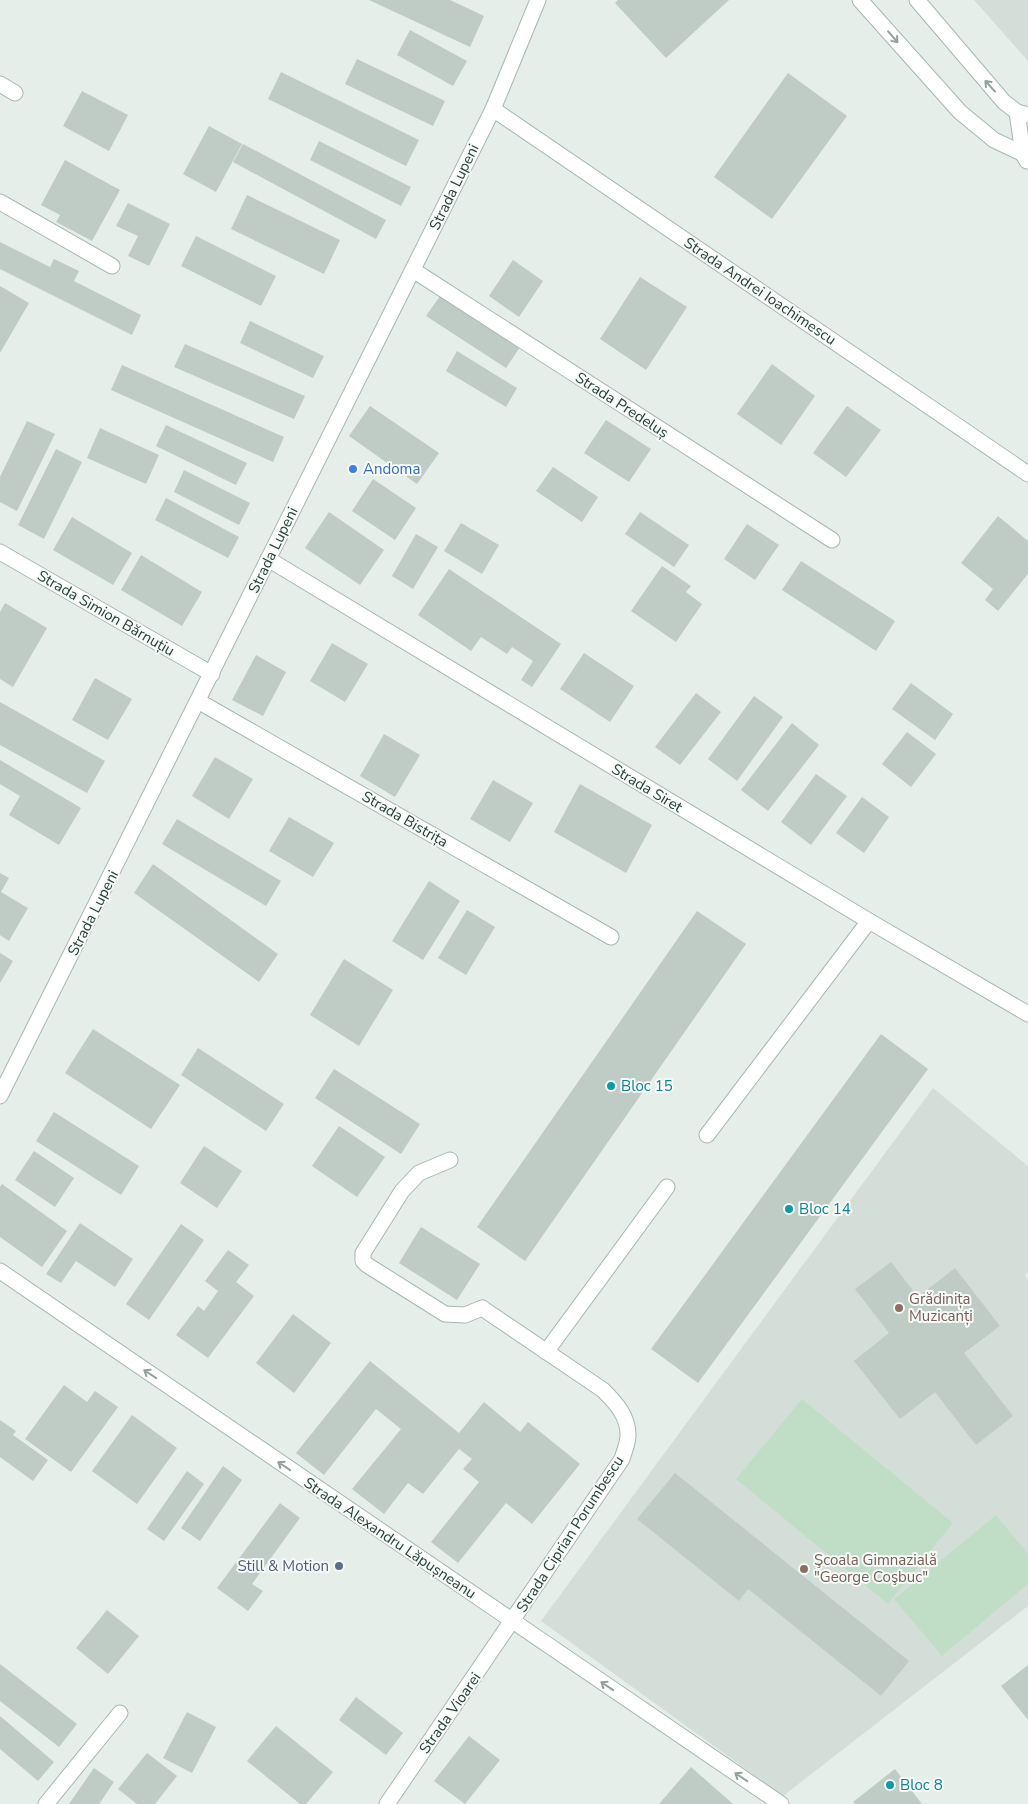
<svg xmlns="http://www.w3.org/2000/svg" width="1028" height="1804" viewBox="0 0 1028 1804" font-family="'Nunito Sans',sans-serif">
<rect width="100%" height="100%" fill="#e6eeea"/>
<!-- built -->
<g fill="#d4ded9">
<polygon points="974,0 1028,0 1028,61"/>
<polygon points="933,1088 1028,1166 1028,1272 1025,1275 1028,1280 1028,1606 783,1796 541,1621"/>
</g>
<!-- green -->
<g fill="#c0dec6">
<polygon points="802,1399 953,1523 888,1604 736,1479"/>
<polygon points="996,1515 1028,1554 1028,1584 942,1656 894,1599"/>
</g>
<!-- building -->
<g fill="#beccc5">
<polygon points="369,0 450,0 484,16 470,47"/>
<polygon points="618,0 729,0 666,58 615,3"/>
<polygon points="410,30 467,61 453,86 397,55"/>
<polygon points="357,59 445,101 433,126 345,84"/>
<polygon points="281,72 419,140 406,166 268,99"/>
<polygon points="788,73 847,116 772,219 714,177"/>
<polygon points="82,91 128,115 109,151 63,126"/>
<polygon points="209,126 242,144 216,192 183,174"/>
<polygon points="319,141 411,187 401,206 310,160"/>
<polygon points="243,144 386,220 376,239 233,162"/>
<polygon points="65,160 120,190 92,241 56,222 60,215 41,205"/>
<polygon points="247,195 340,240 324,274 231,229"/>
<polygon points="128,203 170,224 149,266 128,256 138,236 116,226"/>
<polygon points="196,236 276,276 261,306 181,266"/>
<polygon points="0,242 50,267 54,259 79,271 74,281 141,315 132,335 0,269"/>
<polygon points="513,260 543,281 519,317 489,296"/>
<polygon points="640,277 687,307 646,370 600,339"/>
<polygon points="0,286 29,303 0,353"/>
<polygon points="440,296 520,347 506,368 426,316"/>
<polygon points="250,321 324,356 313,378 240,343"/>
<polygon points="185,344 305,396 294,419 174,367"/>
<polygon points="457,351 517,388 506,407 446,371"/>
<polygon points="772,364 815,396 781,445 737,414"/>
<polygon points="122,365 284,437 273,462 111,390"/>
<polygon points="370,406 439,453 417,484 349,436"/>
<polygon points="847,406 881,430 846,477 813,453"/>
<polygon points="606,420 651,449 629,482 584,453"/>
<polygon points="27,421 55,434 17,511 0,502 0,477"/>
<polygon points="166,425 247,463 236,485 156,446"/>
<polygon points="100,428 159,455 146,484 87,458"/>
<polygon points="56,449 82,462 44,539 18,525"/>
<polygon points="553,467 598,497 582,522 536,491"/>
<polygon points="184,470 250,503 239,525 174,492"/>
<polygon points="373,479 416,508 395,540 352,511"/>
<polygon points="166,498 239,537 228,558 155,520"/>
<polygon points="329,512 384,550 360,585 305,548"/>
<polygon points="640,512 689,545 674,567 625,534"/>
<polygon points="998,516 1028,541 1028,574 998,611 985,600 993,589 961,563"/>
<polygon points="72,517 132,553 113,585 53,550"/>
<polygon points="461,523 499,545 482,574 444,551"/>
<polygon points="747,524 779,545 755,580 724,559"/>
<polygon points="416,534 438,547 413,589 392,576"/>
<polygon points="141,555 202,592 182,626 121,590"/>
<polygon points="801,561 895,621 876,651 782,590"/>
<polygon points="662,566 691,586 686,592 702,604 676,642 631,611"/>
<polygon points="449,569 561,644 532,687 521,680 533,661 512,647 507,654 481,637 471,651 418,615"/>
<polygon points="5,603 47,628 13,687 0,679 0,612"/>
<polygon points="332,643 368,664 345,702 310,681"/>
<polygon points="584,653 634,686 610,722 560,689"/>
<polygon points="256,655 286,672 263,716 232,700"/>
<polygon points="95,678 132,699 108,740 72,720"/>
<polygon points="911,683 953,714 935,740 892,709"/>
<polygon points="696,693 721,712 680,765 655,747"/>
<polygon points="754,696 783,717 737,781 708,759"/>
<polygon points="0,702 105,761 87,793 0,745"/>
<polygon points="792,723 819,745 768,811 741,790"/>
<polygon points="907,732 936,754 911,787 882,764"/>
<polygon points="384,734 420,755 395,797 360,776"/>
<polygon points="215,757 253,779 229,819 192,796"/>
<polygon points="0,760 81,808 59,845 9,815 20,796 0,784"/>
<polygon points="816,774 847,796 811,845 781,822"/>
<polygon points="493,780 533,803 510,842 470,819"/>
<polygon points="580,784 652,825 626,873 554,832"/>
<polygon points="862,797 889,817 864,853 836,833"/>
<polygon points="289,817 334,843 313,877 269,851"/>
<polygon points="177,819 281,881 266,906 162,844"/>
<polygon points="153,864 278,954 259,982 134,893"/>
<polygon points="0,873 9,878 1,892 28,908 9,941 0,935"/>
<polygon points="429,881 460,901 423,960 392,941"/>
<polygon points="467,910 495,927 466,975 438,958"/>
<polygon points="697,911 746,944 525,1261 477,1227"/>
<polygon points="0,953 13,961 0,983"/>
<polygon points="344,959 393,990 359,1046 310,1015"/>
<polygon points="93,1029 180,1085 151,1129 65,1073"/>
<polygon points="881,1034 928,1069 698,1383 651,1349"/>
<polygon points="198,1048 284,1104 266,1131 181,1075"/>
<polygon points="334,1069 420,1124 401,1154 315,1098"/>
<polygon points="54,1112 139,1166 121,1195 36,1141"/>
<polygon points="339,1126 385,1157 357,1197 312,1166"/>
<polygon points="204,1146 242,1171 217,1208 180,1183"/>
<polygon points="34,1151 74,1178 55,1207 15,1180"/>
<polygon points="2,1184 67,1231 42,1267 0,1237 0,1187"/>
<polygon points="80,1223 133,1259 115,1287 76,1261 61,1283 46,1274"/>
<polygon points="181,1224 204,1240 149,1320 126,1304"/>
<polygon points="421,1227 480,1264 457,1300 399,1263"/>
<polygon points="228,1250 249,1265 236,1282 254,1296 208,1358 176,1335 198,1306 204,1311 218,1291 205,1281"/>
<polygon points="891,1262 918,1297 955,1268 1000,1326 964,1353 1013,1416 976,1445 935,1392 900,1419 854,1361 889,1333 855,1289"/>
<polygon points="293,1314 331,1343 294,1393 256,1363"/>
<polygon points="370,1361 459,1433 484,1402 520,1432 528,1422 580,1464 532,1524 506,1503 458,1563 431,1542 479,1482 463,1469 472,1459 459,1449 423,1494 408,1483 384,1514 352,1489 401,1429 376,1409 324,1475 296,1453"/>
<polygon points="64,1385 87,1402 95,1391 118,1407 71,1472 25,1439"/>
<polygon points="132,1415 177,1448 137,1504 92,1471"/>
<polygon points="0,1420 16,1431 13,1435 48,1460 33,1481 0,1457"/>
<polygon points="223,1466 242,1480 200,1541 181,1528"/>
<polygon points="187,1471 204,1484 164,1541 147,1529"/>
<polygon points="675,1473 909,1661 881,1696 748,1589 739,1601 637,1519"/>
<polygon points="280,1503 300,1518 252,1584 263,1591 248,1611 217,1588"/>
<polygon points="107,1610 139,1636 108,1674 76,1648"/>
<polygon points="0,1664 77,1724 59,1747 0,1701"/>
<polygon points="1028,1665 1028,1720 1001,1686"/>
<polygon points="356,1697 403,1733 386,1755 339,1720"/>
<polygon points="187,1712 216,1727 192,1773 163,1758"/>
<polygon points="0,1716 54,1762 38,1781 0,1749"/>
<polygon points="276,1726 333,1772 306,1804 300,1804 247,1761"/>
<polygon points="469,1736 500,1760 465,1804 434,1781"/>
<polygon points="147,1753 177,1776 155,1804 137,1804 118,1789"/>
<polygon points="691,1767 733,1804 659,1804"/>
<polygon points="94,1768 114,1782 99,1804 69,1804"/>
<polygon points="895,1769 922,1804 855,1804 853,1802"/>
</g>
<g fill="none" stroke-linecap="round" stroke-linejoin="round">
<defs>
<g id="service">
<polyline points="860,0 960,112 994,140 1028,156"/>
<polyline points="917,0 1004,102 1017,112 1028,115"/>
<polyline points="1017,112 1023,154 1027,161"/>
<polyline points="707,1135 869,921"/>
<polyline points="450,1160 419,1173 402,1191 363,1253 363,1261 367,1265 445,1314 465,1315 482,1308"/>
<polyline points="546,1352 667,1187"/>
</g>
<g id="minor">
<polyline points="0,84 15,93"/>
<polyline points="493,109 1028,474"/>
<polyline points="0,202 112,266"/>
<polyline points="413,270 832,540"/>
<polyline points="0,552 212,674"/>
<polyline points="268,559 869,921 1028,1014"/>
<polyline points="198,701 611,937"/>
<polyline points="46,1804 120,1713"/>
<path d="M387,1804l235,-345c2,-7 6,-16 6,-24 0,-19 -12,-32 -25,-45l-121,-82"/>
</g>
<g id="tertiary">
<polyline points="0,1096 493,109 538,0"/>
<polyline points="0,1271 781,1804"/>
</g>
</defs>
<!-- service casing -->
<use href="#service" stroke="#a8b6b1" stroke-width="17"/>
<!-- minor casing -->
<use href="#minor" stroke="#a8b6b1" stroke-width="17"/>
<!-- tertiary casing -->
<use href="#tertiary" stroke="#a8b6b1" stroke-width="17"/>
<!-- service -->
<use href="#service" stroke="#fff" stroke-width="15"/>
<!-- minor -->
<use href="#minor" stroke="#fff" stroke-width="15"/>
<!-- tertiary -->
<use href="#tertiary" stroke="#fff" stroke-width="15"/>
</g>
<!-- one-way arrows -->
<defs><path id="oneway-shaft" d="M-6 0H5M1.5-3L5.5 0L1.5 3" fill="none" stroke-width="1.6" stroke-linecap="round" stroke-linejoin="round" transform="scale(1.25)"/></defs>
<g stroke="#92a09b">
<use href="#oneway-shaft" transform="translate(893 37) rotate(49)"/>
<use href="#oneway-shaft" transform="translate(990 86) rotate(-132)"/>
<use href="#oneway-shaft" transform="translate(150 1374) rotate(-146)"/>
<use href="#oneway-shaft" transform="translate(284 1466) rotate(-146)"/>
<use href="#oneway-shaft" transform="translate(607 1686) rotate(-146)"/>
<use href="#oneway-shaft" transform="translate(741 1777) rotate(-146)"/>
</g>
<!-- markers -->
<circle fill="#3f7fe0" stroke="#f6faf8" stroke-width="2" cx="353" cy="469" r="5"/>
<g fill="#0f9aa8" stroke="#f6faf8" stroke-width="2">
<circle cx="611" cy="1086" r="5"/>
<circle cx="789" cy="1209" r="5"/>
<circle cx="890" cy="1785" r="5"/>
</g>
<g fill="#8d6e63" stroke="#f6faf8" stroke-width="2">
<circle cx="899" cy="1308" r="5"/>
<circle cx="804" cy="1569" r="5"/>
</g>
<circle fill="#5c6f8a" stroke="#f6faf8" stroke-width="2" cx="339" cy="1566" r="5"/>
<g text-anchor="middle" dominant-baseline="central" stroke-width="4" stroke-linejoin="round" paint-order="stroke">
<!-- street labels -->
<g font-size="15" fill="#254037" stroke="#f6faf8">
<text transform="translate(454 187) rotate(-64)">Strada Lupeni</text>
<text transform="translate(760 291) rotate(34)">Strada Andrei Ioachimescu</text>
<text transform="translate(622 405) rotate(33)">Strada Predeluș</text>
<text transform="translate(273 550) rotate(-64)">Strada Lupeni</text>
<text transform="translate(106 613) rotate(30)">Strada Simion Bărnuțiu</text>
<text transform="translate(647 788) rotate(31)">Strada Siret</text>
<text transform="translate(405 819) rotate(30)">Strada Bistrița</text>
<text transform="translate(93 913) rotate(-63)">Strada Lupeni</text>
<text transform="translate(570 1534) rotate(-57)">Strada Ciprian Porumbescu</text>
<text transform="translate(390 1538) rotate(34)">Strada Alexandru Lăpușneanu</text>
<text transform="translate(450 1713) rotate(-55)">Strada Vioarei</text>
</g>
<!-- shop labels -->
<g font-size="15" fill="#366cbe" stroke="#f6faf8" text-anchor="start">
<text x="363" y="469">Andoma</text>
</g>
<!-- culture labels -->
<g font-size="15" fill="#0d838f" stroke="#f6faf8" text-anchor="start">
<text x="621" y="1086">Bloc 15</text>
<text x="799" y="1209">Bloc 14</text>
<text x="900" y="1785">Bloc 8</text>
</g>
<!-- education labels -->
<g font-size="15" fill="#785e54" stroke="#f6faf8" text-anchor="start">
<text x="909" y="1299">Grădinița<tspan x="909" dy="17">Muzicanți</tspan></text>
<text x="814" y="1560">Şcoala Gimnazială<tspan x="814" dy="17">"George Coşbuc"</tspan></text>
</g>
<!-- service labels -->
<g font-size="15" fill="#4e5e75" stroke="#f6faf8" text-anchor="end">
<text x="329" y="1566">Still &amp; Motion</text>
</g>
</g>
</svg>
